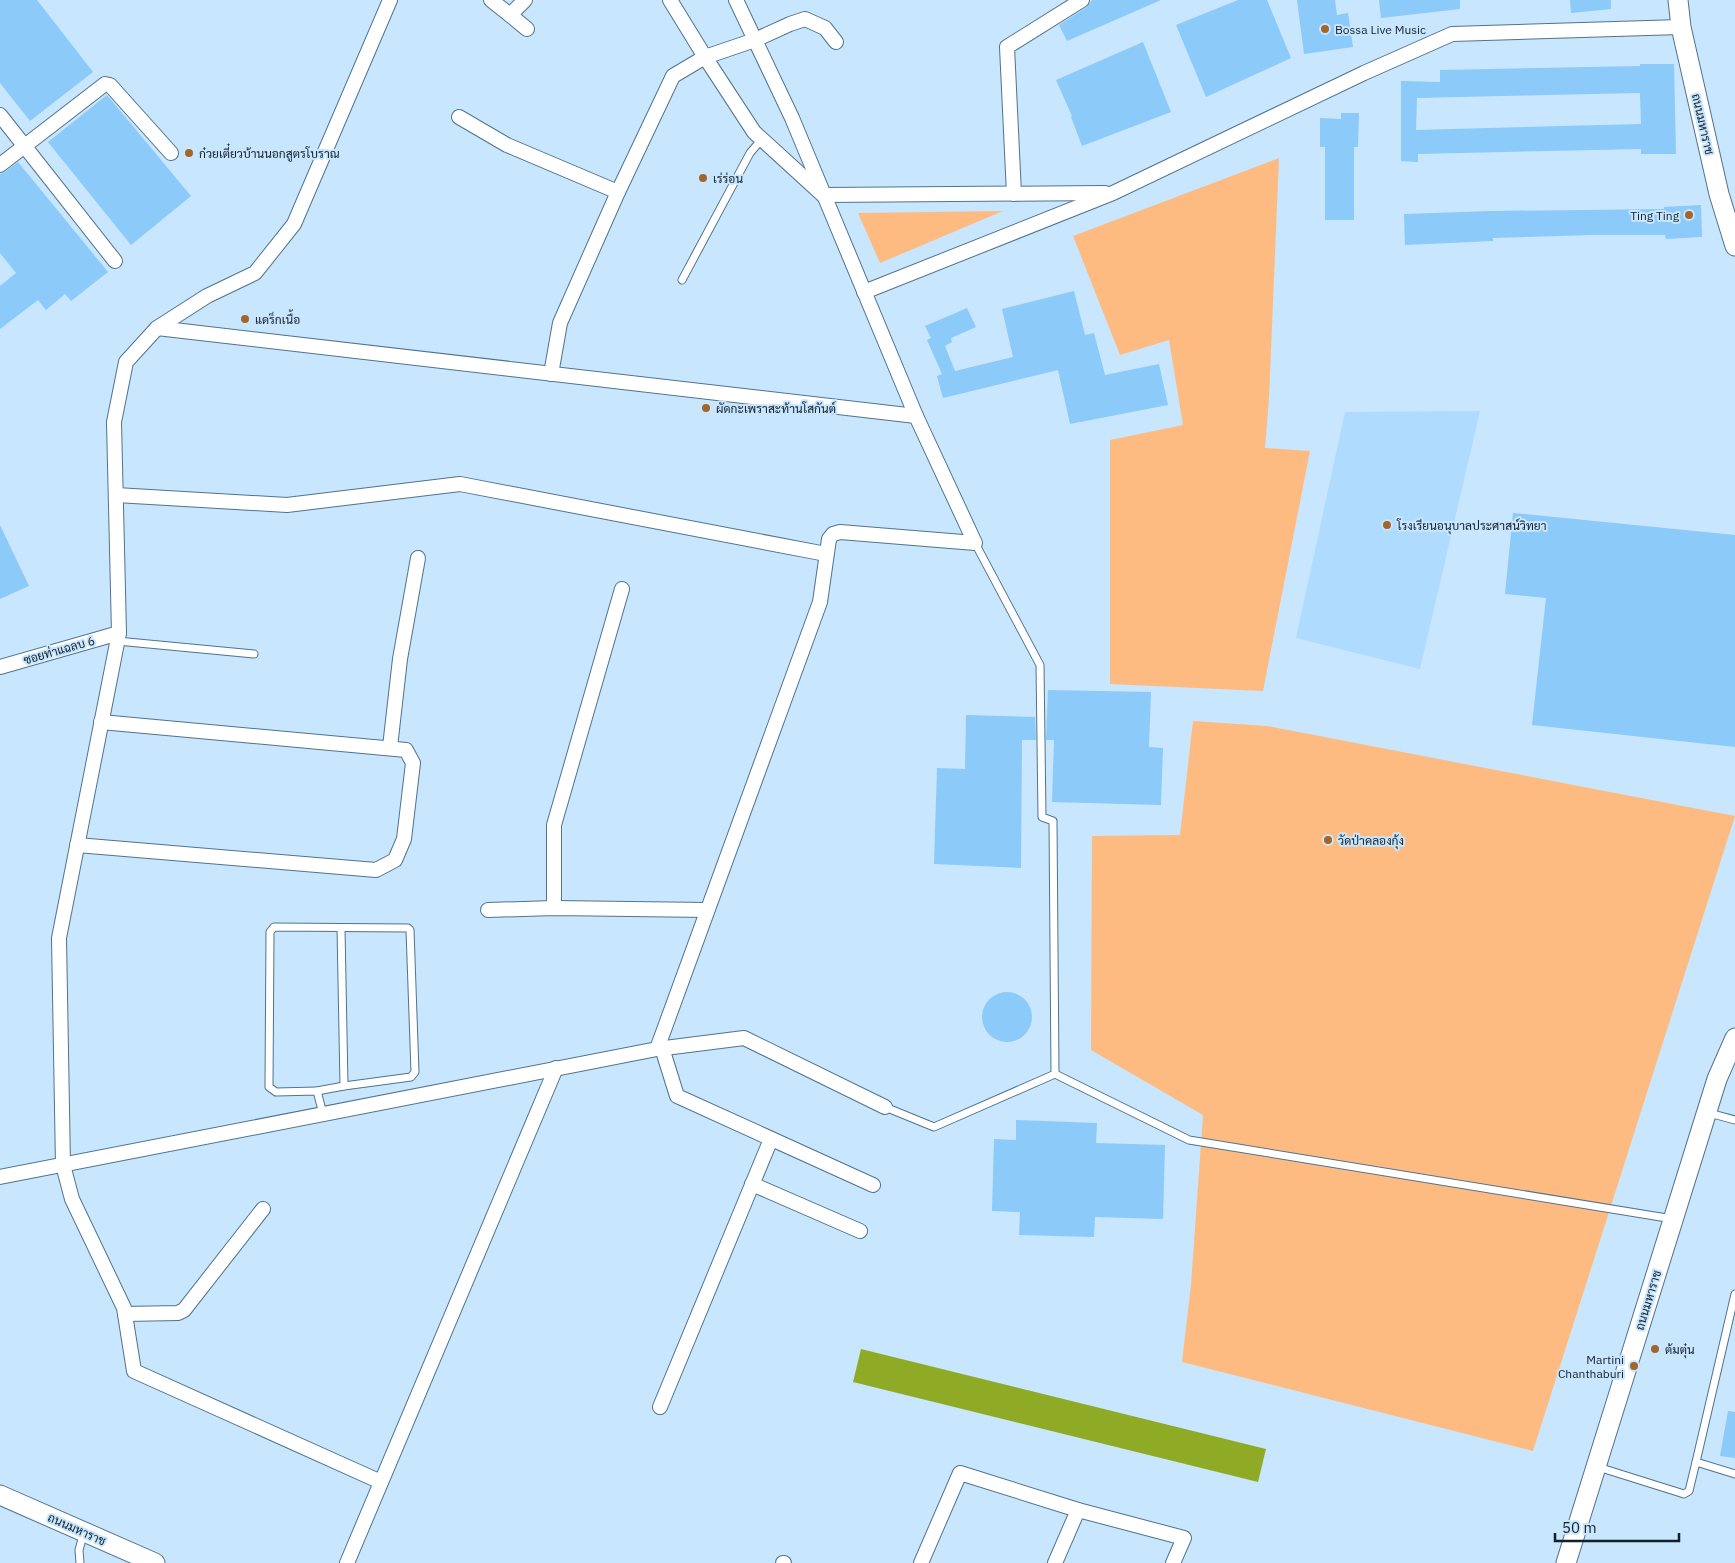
<svg xmlns="http://www.w3.org/2000/svg" width="1735" height="1563" viewBox="0 0 1735 1563" font-family="'IBM Plex Sans',Sarabun,sans-serif">
<rect width="100%" height="100%" fill="#c8e6fd"/>
<!-- built -->
<polygon fill="#afdbfe" points="1480,411 1420,669 1296,638 1345,412"/>
<!-- green -->
<g fill="#febb81">
<polygon points="1279,158 1269,398 1265,448 1310,451 1263,691 1110,684 1110,440 1183,425 1169,340 1120,355 1073,236"/>
<polygon points="1003,211 880,263 858,213"/>
<polygon points="1193,721 1267,726 1735,816 1533,1451 1182,1362 1191,1285 1203,1115 1091,1050 1092,836 1180,835"/>
</g>
<!-- water -->
<polygon fill="#8fab26" points="861,1349 1266,1449 1258,1482 853,1382"/>
<!-- building -->
<g fill="#8bcaf9" fill-rule="evenodd">
<polygon points="0,0 37,0 93,72 30,121 0,83"/>
<polygon points="1092,0 1161,0 1067,41 1059,25 1087,7"/>
<polygon points="1238,0 1267,0 1291,58 1206,97 1176,25"/>
<polygon points="1297,0 1335,0 1337,15 1348,13 1353,47 1304,54"/>
<polygon points="1379,0 1460,0 1460,9 1381,18"/>
<polygon points="1570,0 1611,0 1611,9 1571,13"/>
<polygon points="1143,42 1171,112 1082,146 1071,117 1072,116 1056,80"/>
<path d="M1640,64h34l2,90h-35v-5l-223,5v8l-17,-1v-80l39,1v-12l200,-4zM1640,93l1,31 -225,6 1,-32z"/>
<polygon points="107,95 191,196 131,245 48,142"/>
<polygon points="1341,113 1359,113 1358,147 1354,147 1354,220 1325,220 1325,147 1320,147 1320,118 1341,119"/>
<polygon points="18,162 108,272 71,301 65,294 46,310 38,300 0,329 0,286 16,273 0,253 0,174 5,172"/>
<polygon points="1701,205 1702,237 1666,239 1665,235 1593,235 1493,238 1493,241 1405,245 1404,214 1492,211 1664,209 1664,207"/>
<polygon points="1074,291 1085,335 1094,333 1105,375 1159,364 1168,405 1070,424 1058,370 943,398 937,376 942,374 927,340 931,338 925,326 967,308 976,327 951,338 952,342 945,346 955,371 1013,357 1002,309"/>
<polygon points="1513,513 1735,535 1735,747 1532,725 1546,598 1505,594"/>
<polygon points="0,525 29,586 0,599"/>
<polygon points="1048,690 1151,692 1149,747 1163,748 1161,805 1052,802 1054,740 1046,740"/>
<polygon points="966,715 1035,717 1036,740 1022,740 1021,868 934,864 937,768 965,769"/>
<circle cx="1007" cy="1017" r="25"/>
<polygon points="1016,1120 1097,1123 1096,1143 1165,1145 1163,1219 1095,1217 1094,1237 1019,1235 1020,1212 992,1211 994,1139 1016,1140"/>
<polygon points="1728,1411 1735,1412 1735,1458 1720,1456"/>
</g>
<g fill="none" stroke-linecap="round" stroke-linejoin="round">
<defs>
<g id="lane">
<polyline points="682,280 750,153 762,139"/>
<polyline points="117,641 254,654"/>
<polyline points="1055,1074 1189,1140 1673,1219"/>
<polyline points="317,1091 344,1086 341,928"/>
<polyline points="885,1107 934,1127 1055,1074 1053,821 1042,817 1040,665 975,543"/>
<polyline points="1709,1113 1735,1120"/>
<polyline points="323,1114 317,1091 276,1092 269,1087 270,932 274,927 408,928 410,930 415,1072 411,1077 344,1086"/>
<polyline points="1696,1462 1735,1294"/>
<polyline points="1598,1467 1684,1494 1689,1491 1696,1462 1735,1474"/>
<polyline points="80,1563 79,1550 84,1532"/>
</g>
<g id="street">
<polyline points="491,0 510,15 525,0"/>
<polyline points="670,0 705,57 754,132 823,195 1105,193"/>
<polyline points="510,15 527,29"/>
<polyline points="0,115 115,261"/>
<polyline points="459,117 507,145 618,192"/>
<polyline points="0,165 105,84 110,85 171,153"/>
<polyline points="1014,194 1007,47 1082,0"/>
<polyline points="864,292 1113,193 1364,73 1452,34 1681,27"/>
<polyline points="157,328 916,416"/>
<polyline points="551,374 560,323 618,192 673,76 705,57 755,40 790,24 805,19 825,28 836,42"/>
<polyline points="116,495 287,505 460,484 826,554"/>
<polyline points="0,667 119,633"/>
<polyline points="390,747 400,659 418,558"/>
<polyline points="77,845 376,870 395,860 404,839 413,763 406,750 101,722"/>
<polyline points="554,908 554,825 622,589"/>
<polyline points="488,910 554,908 707,910"/>
<polyline points="662,1048 677,1096 873,1185"/>
<polyline points="657,1049 744,1038 885,1107"/>
<polyline points="0,1177 657,1049 820,602 829,539 833,534 840,532 975,543 916,416 792,118 736,0"/>
<polyline points="752,1184 860,1231"/>
<polyline points="125,1314 178,1313 184,1310 263,1209"/>
<polyline points="660,1407 771,1139"/>
<polyline points="381,1482 134,1371 124,1308 72,1199 63,1165 59,938 119,633 114,422 126,362 157,328 207,296 255,273 294,224 390,0"/>
<polyline points="347,1563 556,1068"/>
<polyline points="783,1563 784,1563"/>
<polyline points="921,1563 960,1473 1078,1510 1184,1538 1173,1563"/>
<polyline points="1055,1563 1078,1510"/>
</g>
<g id="secondary">
<polyline points="1678,0 1681,27 1719,194 1735,246"/>
<polyline points="0,1495 155,1563"/>
<polyline points="1566,1563 1717,1079 1735,1038"/>
</g>
</defs>
<!-- lane casing -->
<use href="#lane" stroke="#51738d" stroke-width="9"/>
<!-- street casing -->
<use href="#street" stroke="#51738d" stroke-width="16"/>
<!-- secondary casing -->
<use href="#secondary" stroke="#51738d" stroke-width="21"/>
<!-- lane -->
<use href="#lane" stroke="#fff" stroke-width="7"/>
<!-- street -->
<use href="#street" stroke="#fff" stroke-width="14"/>
<!-- secondary -->
<use href="#secondary" stroke="#fff" stroke-width="19"/>
</g>
<!-- markers -->
<g fill="#a3652a" stroke="#c8e6fd" stroke-width="2">
<circle cx="1325" cy="29" r="5"/>
<circle cx="189" cy="153" r="5"/>
<circle cx="703" cy="178" r="5"/>
<circle cx="1689" cy="215" r="5"/>
<circle cx="245" cy="319" r="5"/>
<circle cx="706" cy="408" r="5"/>
<circle cx="1387" cy="525" r="5"/>
<circle cx="1328" cy="840" r="5"/>
<circle cx="1655" cy="1349" r="5"/>
<circle cx="1634" cy="1366" r="5"/>
</g>
<g text-anchor="middle" dominant-baseline="central" stroke-width="4" stroke-linejoin="round" paint-order="stroke">
<!-- poi labels -->
<g font-size="12" fill="#12202b" stroke="#c8e6fd" text-anchor="start">
<text x="1335" y="29">Bossa Live Music</text>
<text x="199" y="153">ก๋วยเตี๋ยวบ้านนอกสูตรโบราณ</text>
<text x="713" y="178">เร่ร่อน</text>
<text x="1679" y="215" text-anchor="end">Ting Ting</text>
<text x="255" y="319">แดร็กเนื้อ</text>
<text x="716" y="408">ผัดกะเพราสะท้านโสกันต์</text>
<text x="1397" y="525">โรงเรียนอนุบาลประศาสน์วิทยา</text>
<text x="1338" y="840">วัดป่าคลองกุ้ง</text>
<text x="1665" y="1349">ต้มตุ๋น</text>
<text x="1624" y="1359" text-anchor="end">Martini<tspan x="1624" dy="14">Chanthaburi</tspan></text>
</g>
<!-- street labels -->
<g font-size="12" fill="#12202b" stroke="#c8e6fd">
<text transform="translate(1703 124) rotate(77)">ถนนมหาราช</text>
<text transform="translate(59 650) rotate(-16)">ซอยท่าแฉลบ 6</text>
<text transform="translate(1648 1300) rotate(-73)">ถนนมหาราช</text>
<text transform="translate(77 1529) rotate(24)">ถนนมหาราช</text>
</g>
</g>
<!-- scale -->
<path d="M1555 1533v8h124v-8" fill="none" stroke="#12202b" stroke-width="2.5"/>
<text x="1562" y="1533" font-size="15" fill="#12202b" stroke="#c8e6fd" stroke-width="4" paint-order="stroke">50 m</text>
</svg>
